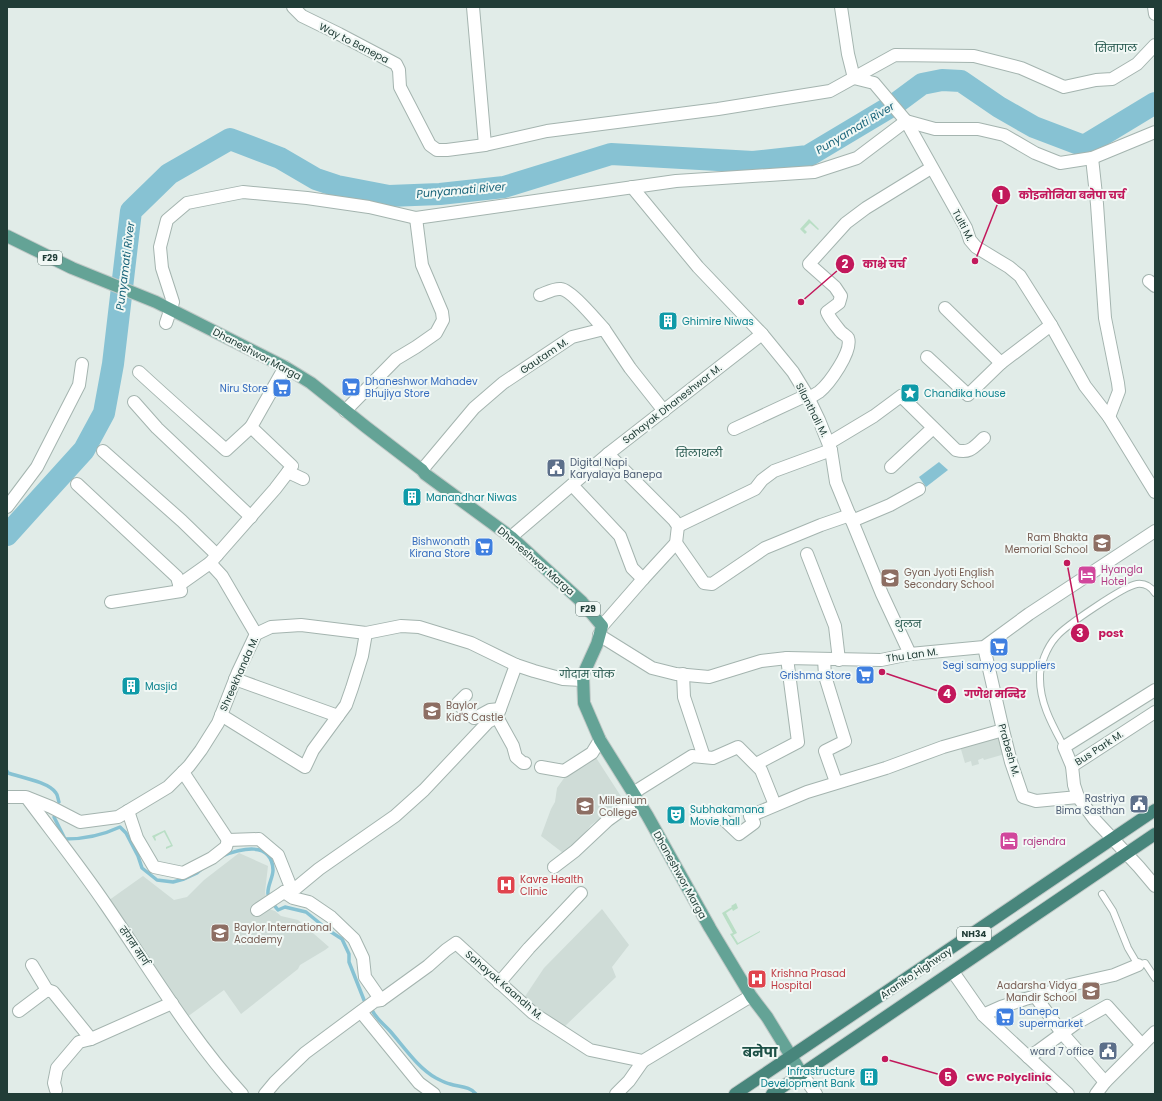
<svg xmlns="http://www.w3.org/2000/svg" width="1162" height="1101" viewBox="0 0 1162 1101" font-family="Poppins,'Noto Sans Devanagari',sans-serif">
<rect width="100%" height="100%" fill="#e1ece8"/>
<!-- built -->
<g fill="#cfdcd7">
<polygon points="1000,735 1005,754 984,760 983,758 978,760 979,764 972,766 971,761 965,763 960,746"/>
<polygon points="593,753 624,801 591,825 567,856 541,836 551,809 555,802 557,788 567,774"/>
<polygon points="239,853 268,866 265,892 269,909 275,911 281,916 298,920 329,947 325,950 300,965 298,969 241,1014 224,990 183,1020 105,903 143,876 174,900 187,897 204,880"/>
<polygon points="602,909 629,945 612,967 616,977 563,1028 522,1001 544,968"/>
</g>
<!-- green -->
<g fill="#b9dec5">
<polygon points="809,219 819,229 818,230 810,223 804,229 807,232 805,234 800,229"/>
<polygon points="165,830 173,846 166,849 166,847 171,845 164,832 155,837 156,840 155,841 152,836"/>
<polygon points="736,903 738,908 733,911 732,909 726,913 737,933 733,935 738,943 760,931 760,932 737,945 730,934 733,933 722,913 732,907 731,906"/>
</g>
<!-- water -->
<polygon fill="#87c2d3" points="939,462 948,470 926,487 919,477"/>
<g fill="none" stroke-linecap="round" stroke-linejoin="round">
<!-- stream -->
<g stroke="#87c2d3" stroke-width="3.5">
<path d="M7,771l1,2c12,4 41,9 48,20 2,2 2,7 3,9"/>
<path d="M54,817l11,22c20,0 38,-4 55,-12l6,6 12,23 4,12 15,12 16,2 11,-3 13,-6 6,-5"/>
<path d="M222,856c18,-7 50,-16 51,14 0,8 -6,16 -5,24 1,6 6,11 10,16l7,-3 21,5 22,18 14,9 7,15v8l15,38"/>
<path d="M372,1010c4,9 12,14 18,21 14,16 28,37 46,47 4,2 9,5 14,6 8,3 20,2 26,10"/>
</g>
<!-- river -->
<polyline stroke="#87c2d3" stroke-width="22" points="7,535 84,450 104,413 113,364 131,211 169,174 230,139 280,158 316,179 337,186 389,196 440,194 504,187 611,154 753,162 808,156 895,104 922,84 942,80 961,81 999,107 1034,127 1084,146 1155,103"/>
<defs>
<g id="service">
<path d="M1064,747c-11,-21 -24,-43 -24,-68 -1,-13 7,-32 16,-42 9,-11 68,-51 81,-53 8,-1 14,3 18,9"/>
<polyline points="1102,894 1113,911 1128,948 1138,965 1145,963 1155,978"/>
</g>
<g id="minor">
<polyline points="293,7 302,16 339,34 396,64 399,70 400,87 430,145 437,150 447,150 485,145 547,131 718,109 830,91 895,55 974,56 1021,68 1064,87 1096,80 1112,79 1137,64 1155,45"/>
<polyline points="473,7 485,145"/>
<polyline points="841,7 848,54 854,78 874,83 906,121 966,228 970,240 976,247 1009,267 1020,276 1051,325 1085,386 1109,417 1155,492"/>
<polyline points="1154,7 1155,14"/>
<polyline points="1092,158 1097,204 1105,318 1118,383 1119,391 1109,417"/>
<polyline points="632,187 698,267 762,334 793,372 807,395 819,420 831,450 836,482 882,594 910,654"/>
<polyline points="1149,281 1155,286"/>
<path d="M540,295c6,-2 14,-7 21,-6 10,1 36,32 43,40"/>
<polyline points="945,308 1001,363"/>
<polyline points="166,323 173,302 162,268 160,247 167,220 187,203 243,192 307,198 369,207 416,218 676,181 814,172 857,158 906,121 935,129 978,129 1004,135 1035,153 1060,163 1092,158 1155,132"/>
<polyline points="927,357 968,395 1001,363 1051,325"/>
<polyline points="285,367 251,427 292,466 288,472"/>
<path d="M139,372c29,27 58,52 87,78l25,-23"/>
<path d="M808,399c4,-3 8,-5 11,-7 10,-8 34,-41 29,-54 -1,-2 -5,-4 -7,-6 -4,-5 -12,-14 -14,-20l12,-9 2,-7 -6,-9 -26,-23 37,-41 20,-15 65,-40"/>
<polyline points="134,402 157,428 251,517"/>
<polyline points="345,411 396,359 416,347 436,333 443,320 442,312 422,265 416,218"/>
<polyline points="734,429 807,395"/>
<path d="M829,443l45,-27 27,-20 55,54c14,4 18,-3 28,-12"/>
<polyline points="103,451 182,521 217,555"/>
<polyline points="891,467 933,428"/>
<polyline points="422,470 474,408 503,383 572,337 604,329 630,368 664,411"/>
<polyline points="77,484 177,577 181,591 111,602"/>
<polyline points="572,485 620,536 632,568 643,579"/>
<polyline points="7,507 37,467 79,385 82,364"/>
<polyline points="852,521 890,505 919,489"/>
<polyline points="678,526 755,489 762,480 774,471 831,450"/>
<polyline points="511,537 608,454 762,334"/>
<polyline points="676,543 704,583 712,584 765,548 821,525 850,515"/>
<polyline points="807,554 835,626 839,660"/>
<polyline points="179,585 210,563"/>
<polyline points="602,626 643,579 676,543 678,526 674,520 608,454"/>
<polyline points="256,634 222,576 210,563 275,489 288,472 303,479"/>
<polyline points="599,635 652,668 676,674 709,677 761,661 787,658 881,660 910,654 984,647 1029,614 1155,531"/>
<polyline points="984,647 1003,730 1011,762 1023,797 1036,801 1078,797"/>
<polyline points="824,659 825,676 845,741 825,751 836,782"/>
<polyline points="683,674 684,697 704,757"/>
<polyline points="235,679 338,716"/>
<polyline points="466,695 458,703 465,711 474,718 477,717 490,710 500,709"/>
<polyline points="1155,712 1072,766 1074,785 1078,797 1095,820 1139,867 1155,886"/>
<polyline points="221,715 305,767 313,750 346,705 352,688 362,656 366,633"/>
<polyline points="497,717 513,746 516,757 523,763 525,763"/>
<polyline points="756,764 798,742 787,658"/>
<polyline points="1072,766 1064,747 1155,690"/>
<polyline points="541,767 564,771 592,753 600,740"/>
<polyline points="183,772 228,840"/>
<polyline points="633,793 692,756 713,758 738,747 761,770 775,805"/>
<polyline points="7,797 26,797 51,807 80,822 118,817 168,787 189,766 201,750 218,723 238,672 256,634 271,627 301,625 366,633 401,626 419,627 471,643 516,665 534,671 563,679 582,680"/>
<path d="M27,798c26,35 54,70 79,107 44,64 84,132 136,189"/>
<polyline points="128,811 137,838 154,867 183,873 212,858 226,847 228,840"/>
<polyline points="697,815 718,814 739,834 754,823 750,816 807,792 886,768 943,747 1003,730"/>
<polyline points="228,840 259,839 278,855 292,890"/>
<polyline points="554,867 575,851 608,820 637,799"/>
<polyline points="284,892 293,898 309,902 331,917 354,939 363,958 365,977 381,1000 428,966 446,950 456,943 533,1013 590,1050 643,1061 751,996"/>
<polyline points="257,910 284,892 296,888 319,869 395,816 424,790 488,722 497,717 516,665"/>
<polyline points="953,972 983,1015 1068,1094"/>
<polyline points="499,983 529,948 581,893"/>
<polyline points="47,990 53,992 91,1039 172,1003"/>
<polyline points="1035,996 1062,1033 1105,1082"/>
<polyline points="19,1011 47,990 32,965"/>
<polyline points="361,1012 419,1083 434,1094"/>
<polyline points="983,1015 1001,1007 1025,999 1045,994 1070,985 1114,975 1138,965"/>
<polyline points="1028,1057 1038,1051 1075,1024 1107,1006 1142,1045"/>
<polyline points="56,1090 54,1083 57,1068 79,1042 91,1039"/>
<polyline points="265,1094 275,1082 305,1053 375,1001 381,1000"/>
<polyline points="616,1094 629,1081 643,1061"/>
<polyline points="1096,1094 1105,1082 1155,1032"/>
</g>
<polyline id="tertiary" points="802,1074 816,1094"/>
<polyline id="primary" points="7,236 72,268 156,302 285,367 311,383 366,427 422,470 425,474 511,537 582,602 602,626 597,644 583,675 584,703 600,740 647,815 710,928 751,996 767,1017 802,1074"/>
<g id="trunk">
<polyline points="735,1094 1155,810"/>
<polyline points="772,1094 1155,834"/>
</g>
</defs>
<!-- service casing -->
<use href="#service" stroke="#a4b4af" stroke-width="8"/>
<!-- minor casing -->
<use href="#minor" stroke="#a4b4af" stroke-width="14"/>
<!-- tertiary casing -->
<use href="#tertiary" stroke="#a4b4af" stroke-width="14"/>
<!-- primary casing -->
<use href="#primary" stroke="#c1c9c7" stroke-width="14"/>
<!-- trunk casing -->
<use href="#trunk" stroke="#c1c9c7" stroke-width="14"/>
<!-- service -->
<use href="#service" stroke="#fff" stroke-width="6"/>
<!-- minor -->
<use href="#minor" stroke="#fff" stroke-width="12"/>
<!-- tertiary -->
<use href="#tertiary" stroke="#fff" stroke-width="12"/>
<!-- primary -->
<use href="#primary" stroke="#64a396" stroke-width="12"/>
<!-- trunk -->
<use href="#trunk" stroke="#48867c" stroke-width="12"/>
</g>
<!-- icons -->
<defs>
<symbol id="building-square" viewBox="-11 -11 22 22"><rect x="-9" y="-9" width="18" height="18" rx="4" fill="#0f9aa8" stroke="#f1f8f5"/><path d="M-4-6H4V6H1V3H-1V6H-4ZM-2.5-4.3h1.7v1.8h-1.7ZM.8-4.3h1.7v1.8H.8ZM-2.5-1h1.7V.8h-1.7ZM.8-1h1.7V.8H.8Z" fill="#fff"/></symbol>
<symbol id="supermarket-square" viewBox="-11 -11 22 22"><rect x="-9" y="-9" width="18" height="18" rx="4" fill="#3f7fe0" stroke="#f1f8f5"/><path d="M-6-5.5h2.5l.6 2H6L4.5 2H-2.5L-4.4-4H-6ZM-1.5 3.2a1.3 1.3 0 1 0 .1 0ZM3 3.2a1.3 1.3 0 1 0 .1 0Z" fill="#fff"/></symbol>
<symbol id="sight-square" viewBox="-11 -11 22 22"><rect x="-9" y="-9" width="18" height="18" rx="4" fill="#0f9aa8" stroke="#f1f8f5"/><path d="M0-6L1.8-2.2L6-1.7L2.9 1.2L3.7 5.4L0 3.3L-3.7 5.4L-2.9 1.2L-6-1.7L-1.8-2.2Z" fill="#fff"/></symbol>
<symbol id="civic-square" viewBox="-11 -11 22 22"><rect x="-9" y="-9" width="18" height="18" rx="4" fill="#5c6f8a" stroke="#f1f8f5"/><path d="M-.6-6.5H3V-4.5H.6V-3L4-1V1h2V6H-6V1h2V-1L-.6-3ZM-1.2 2.5V6h2.4V2.5Z" fill="#fff"/></symbol>
<symbol id="school-square" viewBox="-11 -11 22 22"><rect x="-9" y="-9" width="18" height="18" rx="4" fill="#8d6e63" stroke="#f1f8f5"/><path d="M0-5L7-2L0 1L-7-2ZM-4 1L0 2.5L4 1V4Q0 6-4 4Z" fill="#fff"/></symbol>
<symbol id="hotel-square" viewBox="-11 -11 22 22"><rect x="-9" y="-9" width="18" height="18" rx="4" fill="#d1479c" stroke="#f1f8f5"/><path d="M-6-4.5h1.5V1H6V5H4.5V3h-9V5H-6ZM-4 0a1.8 1.8 0 1 1 3.6 0ZM.5 0V-2.5h3Q6-2.5 6 0Z" fill="#fff"/></symbol>
<symbol id="theatre-square" viewBox="-11 -11 22 22"><rect x="-9" y="-9" width="18" height="18" rx="4" fill="#0f9aa8" stroke="#f1f8f5"/><path d="M-5-5.5Q0-4 5-5.5V0Q5 5 0 6Q-5 5-5 0ZM-3.3-2.5H-1v1.5H-3.3ZM1-2.5H3.3v1.5H1ZM-2.8 1Q0 5.5 2.8 1Z" fill="#fff"/></symbol>
<symbol id="hospital-square" viewBox="-11 -11 22 22"><rect x="-9" y="-9" width="18" height="18" rx="4" fill="#e0444e" stroke="#f1f8f5"/><path d="M-5-5h3v3.5h4V-5h3V5h-3V1.5h-4V5h-3Z" fill="#fff"/></symbol>
</defs>
<g fill-rule="evenodd">
<use href="#building-square" x="657" y="310" width="22" height="22"/>
<use href="#supermarket-square" x="340" y="376" width="22" height="22"/>
<use href="#supermarket-square" x="271" y="377" width="22" height="22"/>
<use href="#sight-square" x="899" y="382" width="22" height="22"/>
<use href="#civic-square" x="545" y="457" width="22" height="22"/>
<use href="#building-square" x="401" y="486" width="22" height="22"/>
<use href="#school-square" x="1091" y="532" width="22" height="22"/>
<use href="#supermarket-square" x="473" y="536" width="22" height="22"/>
<use href="#hotel-square" x="1076" y="564" width="22" height="22"/>
<use href="#school-square" x="879" y="567" width="22" height="22"/>
<use href="#supermarket-square" x="988" y="636" width="22" height="22"/>
<use href="#supermarket-square" x="854" y="664" width="22" height="22"/>
<use href="#building-square" x="120" y="675" width="22" height="22"/>
<use href="#school-square" x="421" y="700" width="22" height="22"/>
<use href="#civic-square" x="1128" y="793" width="22" height="22"/>
<use href="#school-square" x="574" y="795" width="22" height="22"/>
<use href="#theatre-square" x="665" y="804" width="22" height="22"/>
<use href="#hotel-square" x="998" y="830" width="22" height="22"/>
<use href="#hospital-square" x="495" y="874" width="22" height="22"/>
<use href="#school-square" x="209" y="922" width="22" height="22"/>
<use href="#hospital-square" x="746" y="968" width="22" height="22"/>
<use href="#school-square" x="1080" y="980" width="22" height="22"/>
<use href="#supermarket-square" x="994" y="1006" width="22" height="22"/>
<use href="#civic-square" x="1097" y="1040" width="22" height="22"/>
<use href="#building-square" x="858" y="1066" width="22" height="22"/>
</g>
<g text-anchor="middle" dominant-baseline="central" stroke-width="4" stroke-linejoin="round" paint-order="stroke">
<!-- shield labels -->
<g fill="#f1f8f5" stroke="#5f7570" stroke-width="1">
<rect x="38" y="251" width="24" height="14" rx="3"/>
<rect x="576" y="602" width="24" height="14" rx="3"/>
<rect x="957" y="927" width="34" height="14" rx="3"/>
</g>
<g font-size="9" font-weight="bold" fill="#213d37">
<text x="50" y="258">F29</text>
<text x="588" y="609">F29</text>
<text x="974" y="934">NH34</text>
</g>
<!-- street labels -->
<g font-size="10" fill="#213d37" stroke="#f1f8f5">
<text transform="translate(354 43) rotate(27)">Way to Banepa</text>
<text transform="translate(963 225) rotate(62)">Tulti M.</text>
<text transform="translate(257 354) rotate(28)">Dhaneshwor Marga</text>
<text transform="translate(544 356) rotate(-34)">Gautam M.</text>
<text transform="translate(672 404) rotate(-38)">Sahayak Dhaneshwor M.</text>
<text transform="translate(812 410) rotate(63)">Silanthali M.</text>
<text transform="translate(536 561) rotate(41)">Dhaneshwor Marga</text>
<text transform="translate(912 655) rotate(-8)">Thu Lan M.</text>
<text transform="translate(239 674) rotate(-66)">Shreekhanda M.</text>
<text transform="translate(1099 748) rotate(-33)">Bus Park M.</text>
<text transform="translate(1009 750) rotate(74)">Prabesh M.</text>
<text transform="translate(680 875) rotate(61)">Dhaneshwor Marga</text>
<text transform="translate(134 946) rotate(56)">संगम मार्ग</text>
<text transform="translate(916 973) rotate(-34)">Araniko Highway</text>
<text transform="translate(504 985) rotate(41)">Sahayak Kaandh M.</text>
</g>
<!-- culture labels -->
<g font-size="10" fill="#0d838f" stroke="#f1f8f5" text-anchor="start">
<text x="682" y="321">Ghimire Niwas</text>
<text x="924" y="393">Chandika house</text>
<text x="426" y="497">Manandhar Niwas</text>
<text x="145" y="686">Masjid</text>
<text x="690" y="809">Subhakamana<tspan x="690" dy="12">Movie hall</tspan></text>
<text x="855" y="1071" text-anchor="end">Infrastructure<tspan x="855" dy="12">Development Bank</tspan></text>
</g>
<!-- shop labels -->
<g font-size="10" fill="#366cbe" stroke="#f1f8f5" text-anchor="end">
<text x="365" y="381" text-anchor="start">Dhaneshwor Mahadev<tspan x="365" dy="12">Bhujiya Store</tspan></text>
<text x="268" y="388">Niru Store</text>
<text x="470" y="541">Bishwonath<tspan x="470" dy="12">Kirana Store</tspan></text>
<text x="999" y="665" text-anchor="middle">Segi samyog suppliers</text>
<text x="851" y="675">Grishma Store</text>
<text x="1019" y="1011" text-anchor="start">banepa<tspan x="1019" dy="12">supermarket</tspan></text>
</g>
<!-- service labels -->
<g font-size="10" fill="#4e5e75" stroke="#f1f8f5" text-anchor="end">
<text x="570" y="462" text-anchor="start">Digital Napi<tspan x="570" dy="12">Karyalaya Banepa</tspan></text>
<text x="1125" y="798">Rastriya<tspan x="1125" dy="12">Bima Sasthan</tspan></text>
<text x="1094" y="1051">ward 7 office</text>
</g>
<!-- education labels -->
<g font-size="10" fill="#785e54" stroke="#f1f8f5" text-anchor="start">
<text x="1088" y="537" text-anchor="end">Ram Bhakta<tspan x="1088" dy="12">Memorial School</tspan></text>
<text x="904" y="572">Gyan Jyoti English<tspan x="904" dy="12">Secondary School</tspan></text>
<text x="446" y="705">Baylor<tspan x="446" dy="12">Kid'S Castle</tspan></text>
<text x="599" y="800">Millenium<tspan x="599" dy="12">College</tspan></text>
<text x="234" y="927">Baylor International<tspan x="234" dy="12">Academy</tspan></text>
<text x="1077" y="985" text-anchor="end">Aadarsha Vidya<tspan x="1077" dy="12">Mandir School</tspan></text>
</g>
<!-- hotel labels -->
<g font-size="10" fill="#b23c85" stroke="#f1f8f5" text-anchor="start">
<text x="1101" y="569">Hyangla<tspan x="1101" dy="12">Hotel</tspan></text>
<text x="1023" y="841">rajendra</text>
</g>
<!-- health labels -->
<g font-size="10" fill="#be3a42" stroke="#f1f8f5" text-anchor="start">
<text x="520" y="879">Kavre Health<tspan x="520" dy="12">Clinic</tspan></text>
<text x="771" y="973">Krishna Prasad<tspan x="771" dy="12">Hospital</tspan></text>
</g>
<!-- neighbourhood labels -->
<g font-size="11" fill="#1c5046" stroke="#f1f8f5">
<text x="1116" y="48">सिनागल</text>
<text x="699" y="453">सिलाथली</text>
<text x="908" y="624">थुलन</text>
<text x="587" y="674">गाेदाम चाेक</text>
</g>
<!-- water labels -->
<g font-size="11" font-style="italic" fill="#19647a" stroke="#f1f8f5">
<text transform="translate(855 128) rotate(-31)">Punyamati River</text>
<text transform="translate(461 190) rotate(-5)">Punyamati River</text>
<text transform="translate(125 266) rotate(-83)">Punyamati River</text>
</g>
<!-- district labels -->
<g font-size="14" font-weight="bold" fill="#1c5046" stroke="#f1f8f5">
<text x="760" y="1052">बनेपा</text>
</g>
</g>
<!-- callouts -->
<path fill="none" stroke="#c2185b" stroke-width="1.5" d="M975 261L1001 195M801 302L845 264M1067 563L1080 633M882 672L947 694M885 1059L948 1077"/>
<g fill="#c2185b" stroke="#f1f8f5" stroke-width="1.5">
<circle cx="975" cy="261" r="4"/>
<circle cx="801" cy="302" r="4"/>
<circle cx="1067" cy="563" r="4"/>
<circle cx="882" cy="672" r="4"/>
<circle cx="885" cy="1059" r="4"/>
<circle cx="1001" cy="195" r="10"/>
<circle cx="845" cy="264" r="10"/>
<circle cx="1080" cy="633" r="10"/>
<circle cx="947" cy="694" r="10"/>
<circle cx="948" cy="1077" r="10"/>
</g>
<g font-size="12" text-anchor="middle" font-weight="bold" fill="#fff">
<text x="1001" y="199">1</text>
<text x="845" y="268">2</text>
<text x="1080" y="637">3</text>
<text x="947" y="698">4</text>
<text x="948" y="1081">5</text>
</g>
<g font-size="11" text-anchor="middle" font-weight="bold" fill="#c2185b" stroke="#f1f8f5" stroke-width="4" stroke-linejoin="round" paint-order="stroke">
<text x="1072" y="199">कोइनोनिया बनेपा चर्च</text>
<text x="884" y="268">काभ्रे चर्च</text>
<text x="1111" y="637">post</text>
<text x="995" y="698">गणेश मन्दिर</text>
<text x="1009" y="1081">CWC Polyclinic</text>
</g>
<!-- border -->
<rect width="1162" height="1101" fill="none" stroke="#213d37" stroke-width="16"/>
</svg>
